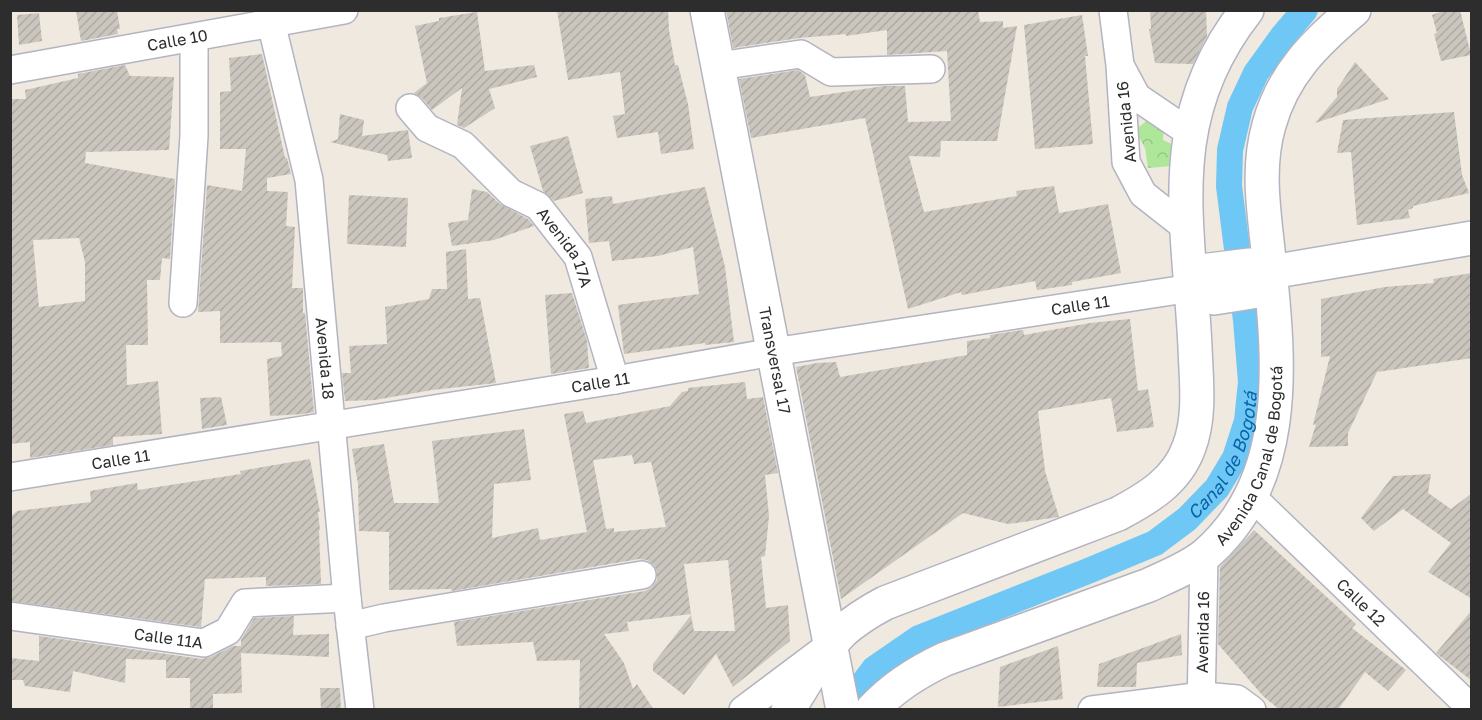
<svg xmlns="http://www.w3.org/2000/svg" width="1482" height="720" viewBox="0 0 1482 720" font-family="'Golos Text',sans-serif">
<defs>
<pattern id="forest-crowns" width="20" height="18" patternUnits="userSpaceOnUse" patternTransform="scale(1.5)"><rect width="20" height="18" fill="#aee799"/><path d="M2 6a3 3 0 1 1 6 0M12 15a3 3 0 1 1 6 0" fill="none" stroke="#96c684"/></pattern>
<pattern id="building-hatch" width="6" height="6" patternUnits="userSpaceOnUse" patternTransform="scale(1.5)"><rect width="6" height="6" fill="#cac6be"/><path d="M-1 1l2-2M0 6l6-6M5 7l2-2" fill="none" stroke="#aeaaa4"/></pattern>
</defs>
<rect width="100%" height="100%" fill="#efe9df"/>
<!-- forest -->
<polygon fill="url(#forest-crowns)" points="1149,119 1164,127 1163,140 1176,146 1172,166 1148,168 1145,148 1135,130"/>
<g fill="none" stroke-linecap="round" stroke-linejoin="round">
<!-- canal -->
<path stroke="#6ec7f4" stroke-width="26" id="s1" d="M843,710l31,-41 45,-31 169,-67 67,-28 32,-24 30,-31 18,-30 12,-37 4,-39 -5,-62 -17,-134 1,-36 10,-43 16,-34 26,-36 23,-27"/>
</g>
<!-- building -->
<g fill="url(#building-hatch)" fill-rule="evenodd">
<polygon points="76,10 117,10 120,29 117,29 118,34 81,41"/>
<polygon points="557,10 668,10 669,30 675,65 678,65 688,104 694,149 661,154 658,132 617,138 613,116 625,114 620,72 568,80"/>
<polygon points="726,10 978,10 980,22 1003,21 1003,28 1017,26 997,141 941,141 940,157 909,156 924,212 1017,196 1016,191 1054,186 1059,213 1108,204 1121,273 1072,282 1072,285 1037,290 1035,281 962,295 961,292 908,309 865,118 751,138 739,79 798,70 805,75 810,97 884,86 905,86 908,122 951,121 947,51 887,55 887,30 846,36 846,34 799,38 733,48"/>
<polygon points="1150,10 1206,10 1207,36 1193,64 1155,63 1149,29 1151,29"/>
<polygon points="1445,10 1460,10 1471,55 1441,61 1434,34 1437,33 1432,15"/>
<polygon points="477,12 485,71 534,65 537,77 489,89 495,108 464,128 457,125 462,88 432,110 422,98 414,93 427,83 415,26 439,21 439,18"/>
<polygon points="39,13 42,41 19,45 17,15"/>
<polygon points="1082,15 1088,56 1085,56 1093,144 1035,149 1024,25"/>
<polygon points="262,54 285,158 287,158 291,174 267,178 267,191 288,192 286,226 295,227 292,288 303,288 303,313 305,313 314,412 304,414 270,416 267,359 282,356 281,342 220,343 220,311 198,312 207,185 242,191 246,149 220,149 220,92 231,91 229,58"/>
<polygon points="1355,62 1389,99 1315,123 1337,97 1337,89"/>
<path d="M125,65l5,11 44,1 -5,73 -83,2 -1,11 90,16 -5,80 -8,-1 -2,22h-13l1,65h-22l1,40 31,-4 4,53 -49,3v8l-83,13v-16l-20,2v-345h16l-1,-9 53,-12v-4zM79,238l6,24v39l-46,6 -6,-67z"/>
<polygon points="1454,112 1462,175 1469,193 1413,206 1413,208 1408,210 1410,218 1357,225 1351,152 1337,153 1343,120"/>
<polygon points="340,114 364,120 362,136 408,130 412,158 388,161 387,155 330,142 338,139"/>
<polygon points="568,136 583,193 554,201 543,191 530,146"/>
<polygon points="705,187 725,267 734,342 705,345 705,343 624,354 618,305 699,294 693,247 658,256 612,261 609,241 589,243 585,199 612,196 613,204"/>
<polygon points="472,189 487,192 500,204 528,219 534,226 494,240 452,246 448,223 468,220"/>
<polygon points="349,195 408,198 406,247 347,244"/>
<polygon points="466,249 468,299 480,298 496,383 432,390 375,400 345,401 342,373 351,373 349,346 387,344 385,307 429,299 432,289 447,289 446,252"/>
<polygon points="1472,273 1472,358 1377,372 1348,433 1348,446 1309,447 1316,424 1313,425 1330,356 1321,357 1321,299 1385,287 1434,283 1433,279"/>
<polygon points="572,293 587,341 589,368 551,374 545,295"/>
<polygon points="1130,319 1138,391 1148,389 1154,427 1117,432 1111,398 1038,411 1045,471 1059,517 1008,524 963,513 841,599 796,367 817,363 836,362 840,377 967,355 967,341 990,338 990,335 1023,330 1024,335 1090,323"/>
<path d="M745,382l2,17 16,-2 15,76 -13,2 4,41 -4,40 -4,1 5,51 22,-3 2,36 -57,46 -17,-33 -32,41 -31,-24v-7l38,-49 3,16h41l-7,-71 -44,4 7,50 -64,8 2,9 -25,3 20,29 9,26 4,-5 17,26h-75l1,-50 -43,1 -4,-19 -76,4 -3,-24 191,-31 7,-4 5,-7v-8l-3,-7 -7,-5 -8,-1 -187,32 -1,-2 -62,1v-58l-30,-1 -1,-47 -6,-35 32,-5 10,59h45l-7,-62 92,-12 7,51 -37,4 -2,54 46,-10 2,12 47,-8 -23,-118 19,-3 3,12 84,-17 12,-14 6,-1v-3zM632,455l2,9 17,-2 15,65 -52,5v-4l-8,1 -13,-69z"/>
<polygon points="221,397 227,425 202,429 200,398"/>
<polygon points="310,459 320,512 318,512 320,530 319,530 321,584 266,586 266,577 205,579 201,627 10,601 10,517 17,511 91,502 90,491 137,483 138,490 241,474 240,471"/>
<polygon points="1431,474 1428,493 1451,509 1472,493 1472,599 1428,572 1451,543 1403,509 1374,531 1361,518 1393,476"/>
<polygon points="1254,530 1356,624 1352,628 1406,670 1388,691 1365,672 1338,710 1280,710 1263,696 1218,644 1220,567"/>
<polygon points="1472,610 1472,681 1436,653"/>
<polygon points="294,616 293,635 329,634 329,657 241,653 242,693 213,694 213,710 190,710 190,678 166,678 166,660 126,659 125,683 73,671 70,692 25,686 23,680 10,680 10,658 39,661 39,636 202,659 211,657 233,646 241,646 241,640 254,618"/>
<polygon points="1181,634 1182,655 1137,663 1136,687 1097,687 1099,664"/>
<polygon points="1058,646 1063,699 998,707 1000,667"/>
<polygon points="320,688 340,688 341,710 321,710"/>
</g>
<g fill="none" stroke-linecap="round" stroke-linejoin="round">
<defs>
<g id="minor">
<path id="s2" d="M268,10l41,170 38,418 13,112"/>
<polyline points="1113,10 1120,65 1126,162 1143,194 1185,227"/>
<polyline points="718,66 801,54 831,72 931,69"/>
<polyline points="1122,69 1137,97 1190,133"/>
<path id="s3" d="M10,70l334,-60"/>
<path id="s4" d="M410,108l17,20 36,17 48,48 27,13 40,51 37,123"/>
<polyline points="183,303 194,136 194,38"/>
<path id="s5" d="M10,477l605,-97 158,-28 419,-64"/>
<path id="s6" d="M1251,496l221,213"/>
<path id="s7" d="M10,616l194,27 24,-12 17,-28 102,-5"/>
<polyline points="350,626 384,618 642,575"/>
<polyline points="743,710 819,653"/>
<polyline points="1092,710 1203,696 1237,699 1252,710"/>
<path id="s8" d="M1201,710l3,-154"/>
</g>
<polyline id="tertiary" points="1271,272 1258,291 1214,298 1192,288 1209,270 1250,265 1271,272 1472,238"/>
<g id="secondary">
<path id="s9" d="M707,10l136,700"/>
<path d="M788,710c17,-26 32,-56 54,-78 13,-12 28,-21 43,-29l233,-89c30,-16 59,-33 71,-67 12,-31 7,-68 6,-100 -6,-126 -34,-228 52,-337"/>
<path id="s10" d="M872,710c21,-23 45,-38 73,-51l204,-74c19,-9 40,-17 56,-30 84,-72 75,-186 65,-285 -4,-48 -15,-97 -1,-145 14,-51 46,-82 85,-115"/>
</g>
</defs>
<!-- minor casing -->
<use href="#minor" stroke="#b3b4c1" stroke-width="30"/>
<!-- tertiary casing -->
<use href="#tertiary" stroke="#b3b4c1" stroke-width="36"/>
<!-- secondary casing -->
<use href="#secondary" stroke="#b3b4c1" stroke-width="36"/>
<!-- minor -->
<use href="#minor" stroke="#fff" stroke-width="27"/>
<!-- tertiary -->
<use href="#tertiary" stroke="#fff" stroke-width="33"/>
<!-- secondary -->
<use href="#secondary" stroke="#fff" stroke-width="33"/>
</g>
<g text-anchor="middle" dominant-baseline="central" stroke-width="4.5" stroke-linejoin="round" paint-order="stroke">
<!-- street labels -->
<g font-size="16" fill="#2d2d2d" stroke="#fff">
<text stroke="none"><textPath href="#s3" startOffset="170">Calle 10</textPath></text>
<text transform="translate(1126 122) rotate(-96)">Avenida 16</text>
<text stroke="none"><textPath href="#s4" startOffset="214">Avenida 17A</textPath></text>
<text stroke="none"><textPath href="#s5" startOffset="1084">Calle 11</textPath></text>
<text stroke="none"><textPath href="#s2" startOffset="354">Avenida 18</textPath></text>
<text stroke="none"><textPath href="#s9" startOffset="357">Transversal 17</textPath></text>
<text stroke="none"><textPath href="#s5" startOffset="598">Calle 11</textPath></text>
<text stroke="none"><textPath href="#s10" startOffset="484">Avenida Canal de Bogotá</textPath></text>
<text stroke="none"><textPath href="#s5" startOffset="112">Calle 11</textPath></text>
<text stroke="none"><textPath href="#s6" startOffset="153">Calle 12</textPath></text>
<text stroke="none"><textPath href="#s8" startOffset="78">Avenida 16</textPath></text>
<text stroke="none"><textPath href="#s7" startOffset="160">Calle 11A</textPath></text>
</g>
<!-- water labels -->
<g font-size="18" font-style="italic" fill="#0764a6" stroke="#fff">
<text stroke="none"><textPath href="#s1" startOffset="476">Canal de Bogotá</textPath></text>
</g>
</g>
<!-- border -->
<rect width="1482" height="720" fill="none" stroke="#2d2d2d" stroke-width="24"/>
</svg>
